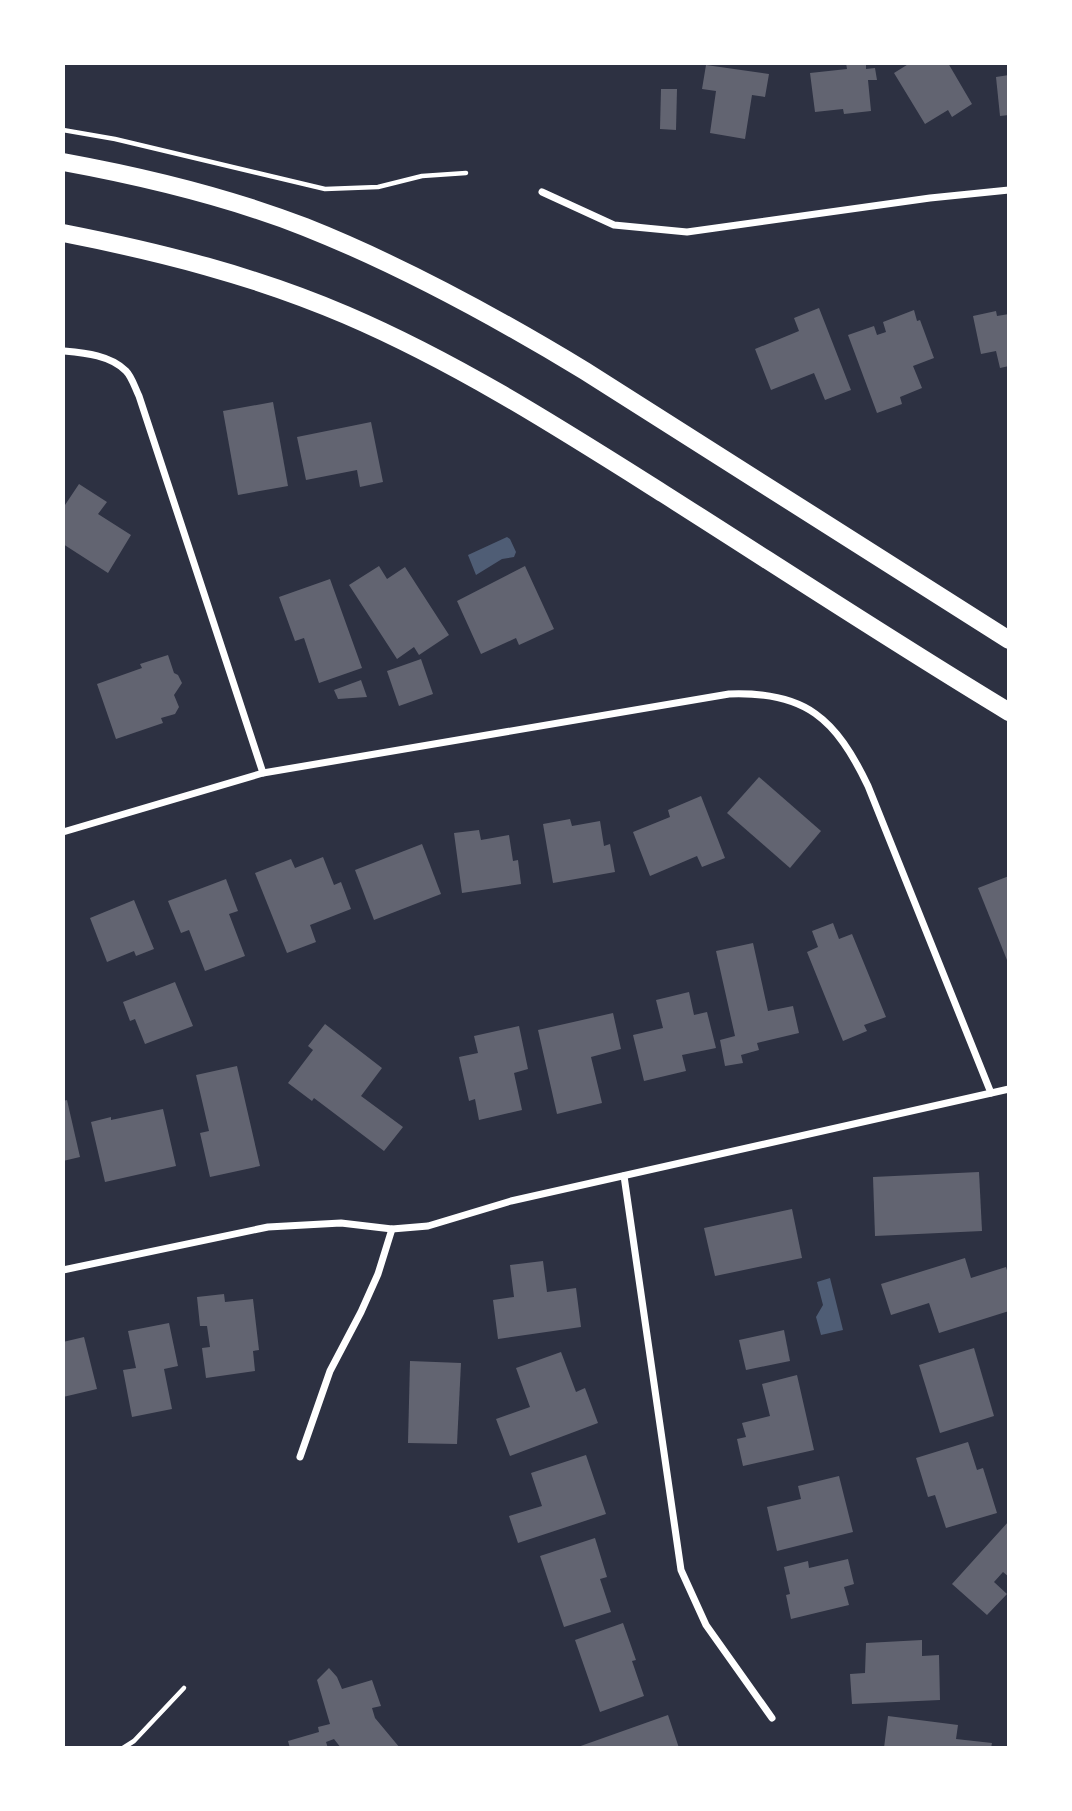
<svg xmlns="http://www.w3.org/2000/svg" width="1072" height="1811" viewBox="0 0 1072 1811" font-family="'Work Sans',sans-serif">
<rect width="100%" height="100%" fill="#2d3142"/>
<!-- water -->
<g fill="#4f5d75">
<polygon points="507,537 510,539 516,552 514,557 502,559 476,575 468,555"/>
<polygon points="830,1278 843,1330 821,1335 816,1317 823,1305 817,1282"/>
</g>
<!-- building -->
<g fill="#626471">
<polygon points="846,63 866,63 866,69 875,68 877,80 868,80 871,111 844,114 843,109 815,112 810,73 847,69"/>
<polygon points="910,63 948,63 972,104 952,117 948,110 925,124 894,73"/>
<polygon points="706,65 769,74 765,97 752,95 745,139 710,133 716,91 702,89"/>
<polygon points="1009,75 1009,115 1000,116 996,77"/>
<polygon points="661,89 677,89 676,130 660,129"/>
<polygon points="819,308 851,390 825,400 814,373 771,390 755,349 799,331 794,318"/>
<polygon points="914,310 917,321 920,320 934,358 913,366 922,388 900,397 902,404 877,413 848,335 874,326 877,335 886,332 883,322"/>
<polygon points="996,311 997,316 1009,314 1009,366 1000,368 996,351 981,354 973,316"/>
<polygon points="273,402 288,486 238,495 223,411"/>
<polygon points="371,422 383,482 360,487 357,470 306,480 297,437"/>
<polygon points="79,484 107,502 98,514 131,535 108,573 63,544 63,508"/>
<polygon points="379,566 387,579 405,567 449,635 419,655 414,647 397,659 349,585"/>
<polygon points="525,566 554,629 519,645 516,638 481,654 457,601"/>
<polygon points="330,579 362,668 319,683 304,638 295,641 279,597"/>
<polygon points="168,655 174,673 178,675 182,683 174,695 179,707 175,714 161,718 163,723 116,739 97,684 142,668 140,664"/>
<polygon points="421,659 433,694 399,706 387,671"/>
<polygon points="361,680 367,697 338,699 334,690"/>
<polygon points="759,777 821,831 790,868 727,813"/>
<polygon points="701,796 725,858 702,867 697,856 650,876 633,832 670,817 668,810"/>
<polygon points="570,819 572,826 600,821 604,846 610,844 615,872 553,883 543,824"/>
<polygon points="479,830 481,840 509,835 513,861 518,860 521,884 462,893 454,833"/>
<polygon points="422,844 441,894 374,920 355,870"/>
<polygon points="323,857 334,885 341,882 351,909 310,925 316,942 287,953 255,873 291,859 295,868"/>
<polygon points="1009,876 1009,965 978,888"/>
<polygon points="226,879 238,911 229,914 245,956 205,971 189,930 181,933 168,901"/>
<polygon points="134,900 154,949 136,956 134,951 107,962 90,918"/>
<polygon points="833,923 839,939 852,934 886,1017 864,1025 867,1031 843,1041 807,952 818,947 812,931"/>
<polygon points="753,943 768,1011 793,1006 799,1033 757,1043 759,1050 741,1055 743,1063 725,1066 720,1040 735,1036 716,951"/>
<polygon points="175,982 193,1026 145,1044 135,1019 130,1021 123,1002"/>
<polygon points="689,992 694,1015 707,1012 716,1048 682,1055 686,1071 644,1081 633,1035 663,1028 656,1000"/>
<polygon points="613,1013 621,1049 591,1057 602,1103 557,1114 538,1030"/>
<polygon points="325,1024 382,1068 361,1096 403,1127 384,1151 314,1098 312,1101 288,1083 313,1050 308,1046"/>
<polygon points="519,1026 528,1069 514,1073 522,1110 479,1120 475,1099 469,1101 459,1057 478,1053 474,1036"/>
<polygon points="237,1066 260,1166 210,1177 200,1133 209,1131 196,1075"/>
<polygon points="67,1100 80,1157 63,1161 63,1101"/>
<polygon points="163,1109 176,1166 105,1182 91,1122 111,1117 111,1120"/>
<polygon points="979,1172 982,1231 875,1236 873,1177"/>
<polygon points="792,1209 802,1258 715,1276 704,1228"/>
<polygon points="965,1258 971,1278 1006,1267 1009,1277 1009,1311 939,1333 929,1303 891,1315 881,1284"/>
<polygon points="543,1261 547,1292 576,1288 581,1327 498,1339 493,1300 514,1297 510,1265"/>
<polygon points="224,1294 225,1302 253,1299 259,1350 253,1351 255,1371 206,1378 202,1348 210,1347 207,1326 200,1326 197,1297"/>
<polygon points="169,1323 178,1366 164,1369 172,1409 132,1417 123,1370 136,1368 128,1331"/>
<polygon points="784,1330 790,1361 746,1370 739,1340"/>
<polygon points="84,1337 97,1389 63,1397 63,1342"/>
<polygon points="974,1348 994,1416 940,1433 919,1365"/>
<polygon points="561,1352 576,1392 585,1388 598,1423 510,1456 496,1419 530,1407 516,1368"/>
<polygon points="410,1361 461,1363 457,1444 408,1443"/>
<polygon points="797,1375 814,1450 743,1466 737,1439 746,1437 742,1423 770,1416 762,1384"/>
<polygon points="968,1442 977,1470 983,1468 997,1513 946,1528 935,1495 928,1497 916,1458"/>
<polygon points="586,1455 606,1514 518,1543 509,1516 542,1506 531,1473"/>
<polygon points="839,1476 853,1532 777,1551 767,1507 801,1499 798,1486"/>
<polygon points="1009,1521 1009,1577 1003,1572 994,1582 1007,1594 987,1615 952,1584"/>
<polygon points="595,1538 607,1577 600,1579 611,1612 564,1627 540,1556"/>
<polygon points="848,1559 854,1584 844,1587 849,1605 791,1619 786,1595 790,1594 784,1567 808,1561 809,1568"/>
<polygon points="623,1623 636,1660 632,1661 644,1696 600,1712 575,1640"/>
<polygon points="922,1640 922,1656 939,1655 940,1700 852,1704 850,1674 865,1673 866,1643"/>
<polygon points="329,1668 337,1677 342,1689 372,1680 381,1706 372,1708 375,1718 400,1748 341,1748 334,1739 326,1742 328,1748 290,1748 288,1741 319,1732 318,1727 330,1724 317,1680"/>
<polygon points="668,1715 679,1748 575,1748"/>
<polygon points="888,1716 958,1725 956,1739 992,1743 991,1748 884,1748"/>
</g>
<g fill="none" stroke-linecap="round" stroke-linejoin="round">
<!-- path -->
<g stroke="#fff" stroke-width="4.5">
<polyline points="63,130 115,139 325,189 378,187 422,176 466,173"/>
<polyline points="123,1748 134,1741 184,1688"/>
</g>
<!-- minor -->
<g stroke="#fff" stroke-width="7">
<polyline points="542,192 614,225 687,232 930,198 1009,190"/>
<path d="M63,351c22,2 47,4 63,20 6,6 9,17 13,25l124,377"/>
<path d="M63,832l200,-59 466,-79c77,-3 107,25 139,92l123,307"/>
<polyline points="624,1176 681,1570 706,1625 772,1718"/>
<polyline points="63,1270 268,1227 341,1223 392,1229 428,1226 511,1201 1009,1089"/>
<polyline points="300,1457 330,1371 361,1312 378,1274 392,1229"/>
</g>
<!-- primary -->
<g stroke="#fff" stroke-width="18">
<path d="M63,162c82,15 165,35 242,65 98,39 191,90 280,144l424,269"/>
<path d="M63,233c97,19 192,43 283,82 112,48 215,114 318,179 115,73 229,148 345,218"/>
</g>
</g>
<!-- border -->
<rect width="1072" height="1811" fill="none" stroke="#ffffff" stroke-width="130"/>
</svg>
